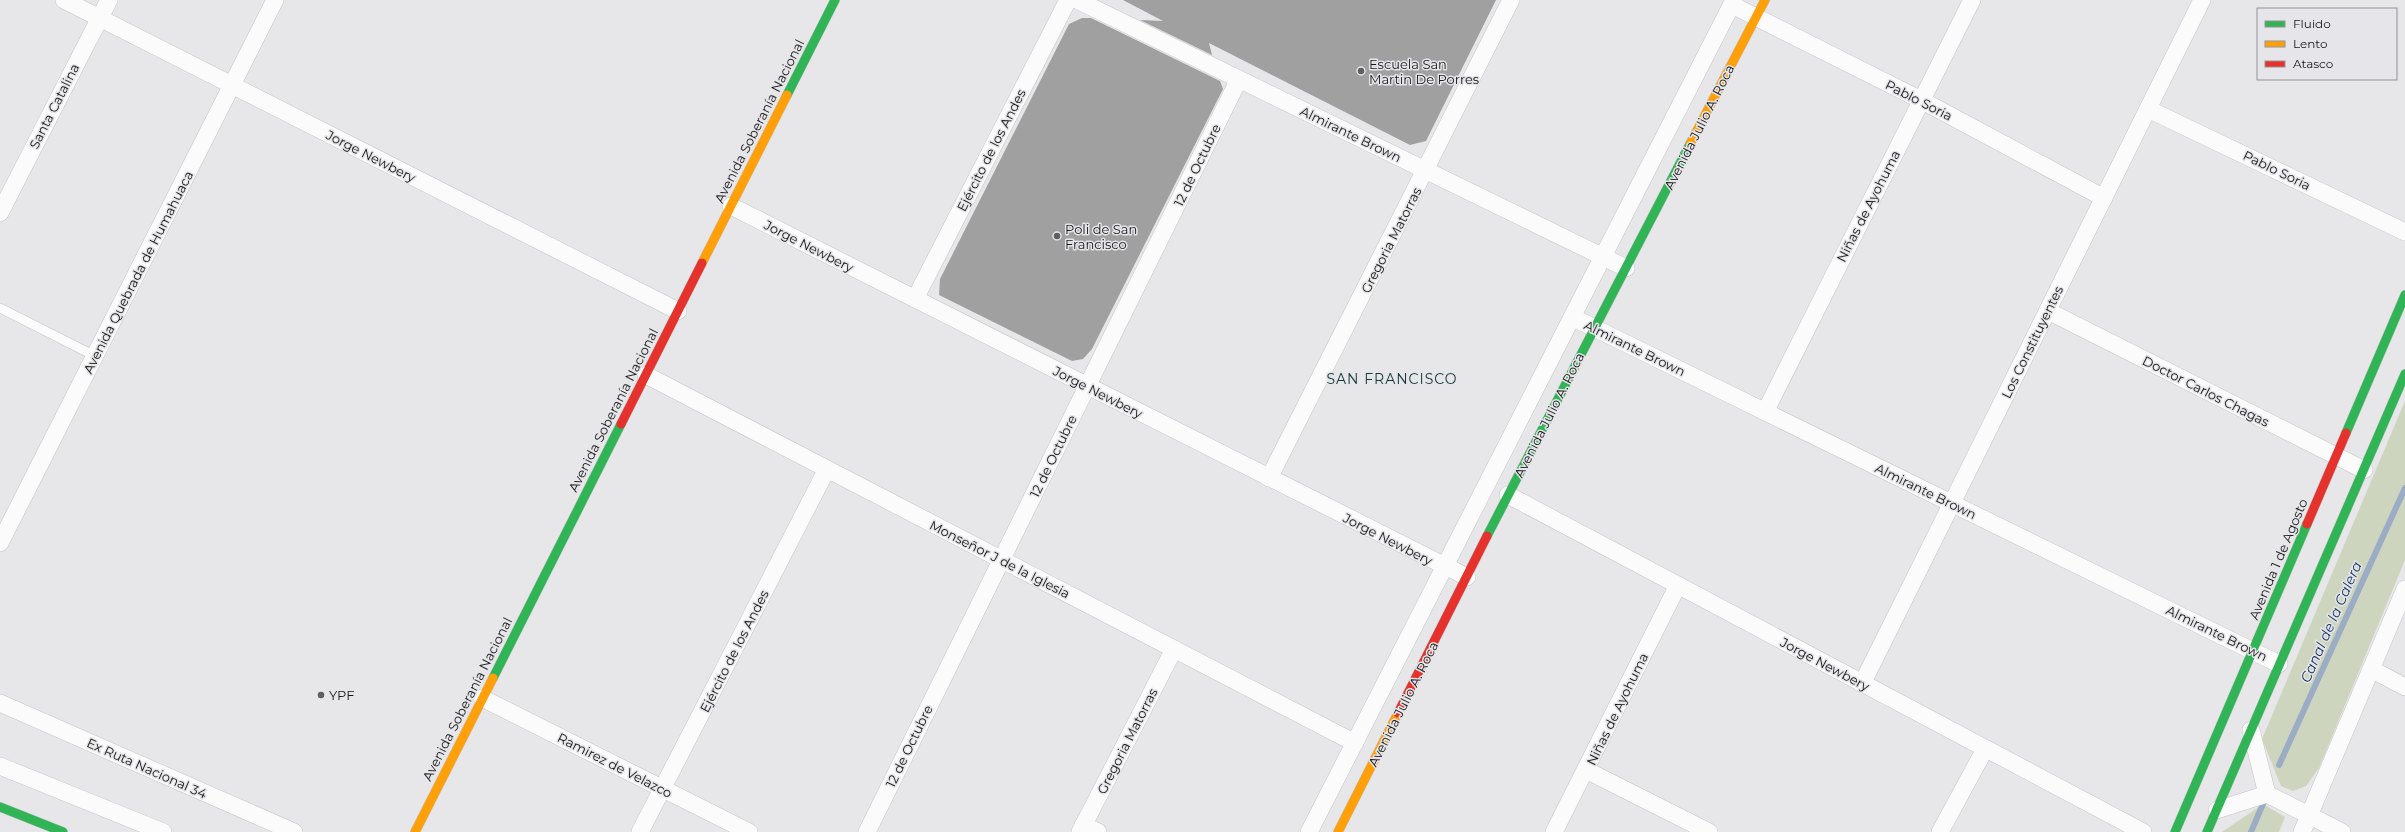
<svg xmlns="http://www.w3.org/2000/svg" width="2405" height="832" viewBox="0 0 2405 832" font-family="Montserrat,sans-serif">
<rect width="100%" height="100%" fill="#e7e7e9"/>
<!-- green -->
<g fill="#cdd5bf">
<polygon points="2405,401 2405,560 2319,768 2306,786 2293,791 2281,786 2262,739"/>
<polygon points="2263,804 2285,817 2279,832 2222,832"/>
</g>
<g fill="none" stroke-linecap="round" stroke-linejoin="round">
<!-- stream -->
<g stroke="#9bacc5" stroke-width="6">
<polyline points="2279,765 2405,488"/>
<polyline points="2251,832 2263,804"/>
</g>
</g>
<!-- building -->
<g fill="#a0a0a0">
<polygon points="1123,0 1496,0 1426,141 1410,145 1209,43 1212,55 1140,20 1163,21"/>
<polygon points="1082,18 1091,18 1220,81 1223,89 1092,349 1083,359 1072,361 939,295 940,279 1069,24"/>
</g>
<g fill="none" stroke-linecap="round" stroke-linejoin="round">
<defs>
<polyline id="lane" points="0,308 95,356"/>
<g id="street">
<polyline points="64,0 678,311"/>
<polyline points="1077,0 1626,268"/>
<polyline points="1732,5 1921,100 2104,198"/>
<polyline points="2148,109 2405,232"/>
<polyline points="731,206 1467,577"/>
<polyline points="0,213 109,0"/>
<polyline points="915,299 1068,0"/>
<polyline points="2048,311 2364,470"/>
<polyline points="1572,317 2279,664"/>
<polyline points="646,375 1355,743"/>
<polyline points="1765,412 1972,0"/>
<polyline points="1269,478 1511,0"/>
<polyline points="1508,495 2143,832"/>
<polyline points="0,543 275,0"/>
<polyline points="2371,669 2405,687"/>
<polyline points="1862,684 2202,0"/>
<polyline points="482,698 749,832"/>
<polyline points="0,703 294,832"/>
<polyline points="2251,730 2267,794"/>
<polyline points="0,766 163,832"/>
<polyline points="1586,770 1709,832"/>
<polyline points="2267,794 2342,832"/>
<polyline points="2217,810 2267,794"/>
<polyline points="1083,825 1098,832"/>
<polyline points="640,832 827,469"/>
<polyline points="867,832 1239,79"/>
<polyline points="1080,832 1174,649"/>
<polyline points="1309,832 1734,0"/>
<polyline points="1554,832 1678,585"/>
<polyline points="1940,832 1985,749"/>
<polyline points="2302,832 2405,589"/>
</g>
<g id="fast">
<polyline points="787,95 835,0"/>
<polyline points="2346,433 2405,295"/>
<polyline points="1487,536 1690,144"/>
<polyline points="493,678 621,424"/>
<polyline points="0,807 63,832"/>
<polyline points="2175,832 2307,524"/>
<polyline points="2207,832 2405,374"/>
</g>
<g id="slow">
<polyline points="1690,144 1765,0"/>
<polyline points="702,263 787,95"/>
<polyline points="415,832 493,678"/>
<polyline points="1338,832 1398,713"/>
</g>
<g id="jam">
<polyline points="621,424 702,263"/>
<polyline points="2307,524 2346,433"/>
<polyline points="1398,713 1487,536"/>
</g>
</defs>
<!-- lane casing -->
<use href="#lane" stroke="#c5c5c7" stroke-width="10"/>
<!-- street casing -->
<use href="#street" stroke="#c5c5c7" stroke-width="18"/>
<!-- fast casing -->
<use href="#fast" stroke="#c5c5c7" stroke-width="10"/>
<!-- slow casing -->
<use href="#slow" stroke="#c5c5c7" stroke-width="10"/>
<!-- jam casing -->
<use href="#jam" stroke="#c5c5c7" stroke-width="10"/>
<!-- lane -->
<use href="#lane" stroke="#fbfbfc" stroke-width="9"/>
<!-- street -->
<use href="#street" stroke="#fbfbfc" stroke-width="17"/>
<!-- fast -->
<use href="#fast" stroke="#30b455" stroke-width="9"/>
<!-- slow -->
<use href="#slow" stroke="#ff9f0a" stroke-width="9"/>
<!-- jam -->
<use href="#jam" stroke="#e5322d" stroke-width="9"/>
</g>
<!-- markers -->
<g fill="#5f5f60" stroke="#e6e6ea" stroke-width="1.5">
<circle cx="1361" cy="71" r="4"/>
<circle cx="1057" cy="236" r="4"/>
<circle cx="321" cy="695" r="4"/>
</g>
<g text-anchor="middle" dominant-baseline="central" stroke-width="3" stroke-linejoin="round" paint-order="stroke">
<!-- poi labels -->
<g font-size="13" fill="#161617" stroke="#e6e6ea" text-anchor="start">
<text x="1369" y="64">Escuela San<tspan x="1369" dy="15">Martin De Porres</tspan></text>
<text x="1065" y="229">Poli de San<tspan x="1065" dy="15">Francisco</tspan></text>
<text x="329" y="695">YPF</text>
</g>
<!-- street labels -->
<g font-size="13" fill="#161617" stroke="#e6e6ea">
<text transform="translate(1919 100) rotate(27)">Pablo Soria</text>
<text transform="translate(54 106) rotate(-63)">Santa Catalina</text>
<text transform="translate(759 121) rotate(-63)">Avenida Soberanía Nacional</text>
<text transform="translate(1699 127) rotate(-63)">Avenida Julio A. Roca</text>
<text transform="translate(1351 134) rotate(26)">Almirante Brown</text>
<text transform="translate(991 150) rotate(-63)">Ejército de los Andes</text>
<text transform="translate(371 156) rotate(27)">Jorge Newbery</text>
<text transform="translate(1197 165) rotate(-64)">12 de Octubre</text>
<text transform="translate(2277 170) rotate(26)">Pablo Soria</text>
<text transform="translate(1868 206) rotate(-63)">Niñas de Ayohuma</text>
<text transform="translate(1391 240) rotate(-63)">Gregoria Matorras</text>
<text transform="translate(809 246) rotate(27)">Jorge Newbery</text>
<text transform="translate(138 272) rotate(-63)">Avenida Quebrada de Humahuaca</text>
<text transform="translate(2032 342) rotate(-64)">Los Constituyentes</text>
<text transform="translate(1635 348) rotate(26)">Almirante Brown</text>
<text transform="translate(2206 391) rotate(27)">Doctor Carlos Chagas</text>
<text transform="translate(1098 392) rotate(27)">Jorge Newbery</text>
<text transform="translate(613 410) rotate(-63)">Avenida Soberanía Nacional</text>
<text transform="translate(1549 415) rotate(-63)">Avenida Julio A. Roca</text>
<text transform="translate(1053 456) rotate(-64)">12 de Octubre</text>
<text transform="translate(1926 491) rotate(26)">Almirante Brown</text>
<text transform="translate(1388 539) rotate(27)">Jorge Newbery</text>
<text transform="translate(1000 559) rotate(27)">Monseñor J de la Iglesia</text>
<text transform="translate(2278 559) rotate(-67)">Avenida 1 de Agosto</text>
<text transform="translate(2217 633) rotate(26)">Almirante Brown</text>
<text transform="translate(734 651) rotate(-63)">Ejército de los Andes</text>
<text transform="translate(1825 664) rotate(28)">Jorge Newbery</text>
<text transform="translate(467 699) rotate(-63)">Avenida Soberanía Nacional</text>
<text transform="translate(1403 704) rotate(-63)">Avenida Julio A. Roca</text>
<text transform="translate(1617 709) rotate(-64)">Niñas de Ayohuma</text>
<text transform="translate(1127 741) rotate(-63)">Gregoria Matorras</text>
<text transform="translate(909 746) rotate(-64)">12 de Octubre</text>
<text transform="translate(615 765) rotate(27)">Ramirez de Velazco</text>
<text transform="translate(147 768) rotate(24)">Ex Ruta Nacional 34</text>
</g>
<!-- neighbourhood labels -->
<g font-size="14" letter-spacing="1" fill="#15373a" stroke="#e6e6ea">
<text x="1392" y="379">SAN FRANCISCO</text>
</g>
<!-- water labels -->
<g font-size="14" font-style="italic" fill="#153463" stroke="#e6e6ea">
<text transform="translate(2331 622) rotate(-66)">Canal de la Calera</text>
</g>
</g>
<!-- legend -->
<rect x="2257" y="8" width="140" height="72" fill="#e6e6ea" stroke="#939396"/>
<rect x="2265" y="21" width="20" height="6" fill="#30b455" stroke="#939396"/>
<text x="2293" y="28" font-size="12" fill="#161617">Fluido</text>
<rect x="2265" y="41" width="20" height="6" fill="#ff9f0a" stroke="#939396"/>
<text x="2293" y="48" font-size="12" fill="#161617">Lento</text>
<rect x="2265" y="61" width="20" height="6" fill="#e5322d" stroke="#939396"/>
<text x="2293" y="68" font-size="12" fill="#161617">Atasco</text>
</svg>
